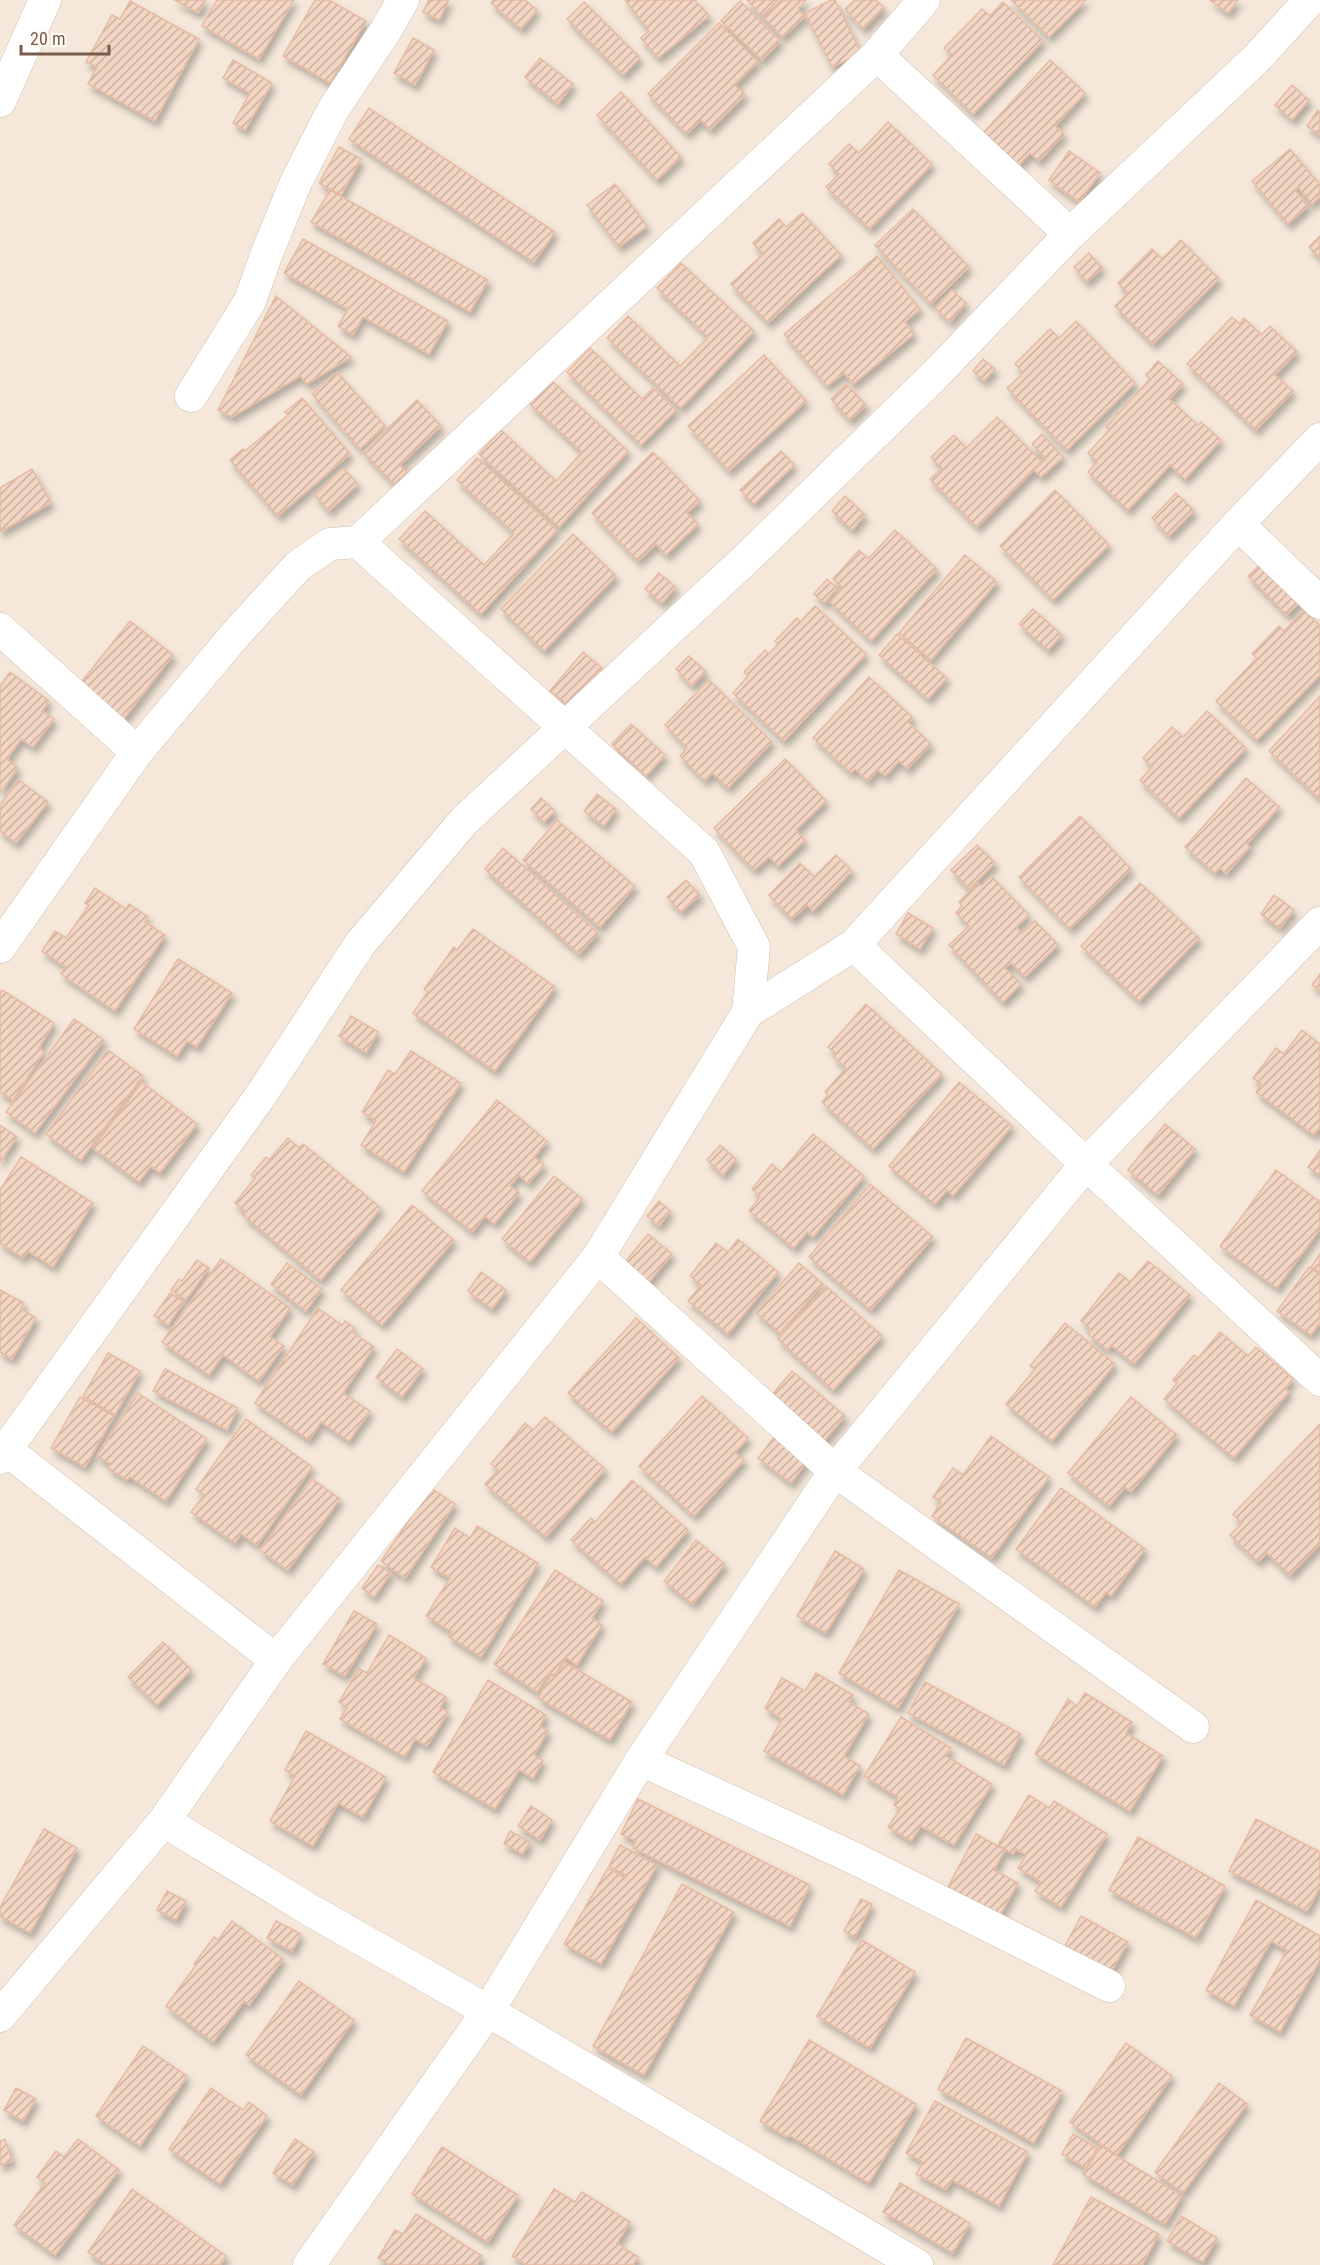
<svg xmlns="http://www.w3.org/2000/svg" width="1320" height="2265" viewBox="0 0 1320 2265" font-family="'Roboto Condensed',sans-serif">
<defs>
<pattern id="building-hatch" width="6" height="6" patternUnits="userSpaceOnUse" patternTransform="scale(1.5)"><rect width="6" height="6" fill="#f3d5c3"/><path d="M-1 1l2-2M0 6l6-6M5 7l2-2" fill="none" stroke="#cab0a1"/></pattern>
<filter id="shadow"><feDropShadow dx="3.5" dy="6" stdDeviation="3" flood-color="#0004"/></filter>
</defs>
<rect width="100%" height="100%" fill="#fdf6ec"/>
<!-- residential -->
<rect fill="#f5e8da" x="0" y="0" width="1320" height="2265"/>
<!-- building -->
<g fill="url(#building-hatch)" stroke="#e6bba3" stroke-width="1.5" filter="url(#shadow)">
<polygon points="175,0 206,0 198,13"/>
<polygon points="217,0 294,0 259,59 202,26"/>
<polygon points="315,0 329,0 366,21 330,83 283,56"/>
<polygon points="429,0 449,0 439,20 423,12"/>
<polygon points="494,0 525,0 537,10 521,29 491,3"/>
<polygon points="625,0 695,0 709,16 658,58 641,38 649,31"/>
<polygon points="747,0 778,0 762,16"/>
<polygon points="781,0 806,0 798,9 805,16 783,37 764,18"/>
<polygon points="831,0 835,0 861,53 832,67 805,13"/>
<polygon points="855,0 876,0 884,8 863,29 845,9"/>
<polygon points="1011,0 1086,0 1049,37"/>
<polygon points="1210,0 1238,0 1228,13"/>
<polygon points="130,1 199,39 155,121 88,84 97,67 86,62 112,15 120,19"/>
<polygon points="740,1 780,41 762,60 721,21"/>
<polygon points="584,2 640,58 623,75 567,19"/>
<polygon points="1003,2 1043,41 973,114 933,75 952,55 944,48 982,9 990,16"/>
<polygon points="719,23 758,62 735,85 745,95 710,130 701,120 687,134 648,94"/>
<polygon points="413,38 434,50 415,85 394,73"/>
<polygon points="540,58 573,84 558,104 525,77"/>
<polygon points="233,60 272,83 245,130 233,123 250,93 223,78"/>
<polygon points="1050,60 1085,93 1055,126 1064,134 1039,161 1030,153 1019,165 984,132"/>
<polygon points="1292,85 1309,100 1292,120 1275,105"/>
<polygon points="621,92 681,157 657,180 597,115"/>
<polygon points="369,108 555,232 534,262 349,139"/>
<polygon points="1318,110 1320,112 1320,135 1307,126"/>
<polygon points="888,122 932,164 870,229 826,187 839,174 829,164 849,144 859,153"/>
<polygon points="339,147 361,159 341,195 319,183"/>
<polygon points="1290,149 1320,185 1320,197 1312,204 1298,187 1295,190 1308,206 1288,224 1252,181"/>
<polygon points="1069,151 1100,173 1079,202 1049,180"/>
<polygon points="615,184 647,226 619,247 587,205"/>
<polygon points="330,190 488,280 470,312 311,222"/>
<polygon points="913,209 969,267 931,304 875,245"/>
<polygon points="802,213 841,255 768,323 731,284 763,254 753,243 779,219 786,227"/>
<polygon points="1320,236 1320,258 1309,247"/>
<polygon points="303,239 448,321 429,354 363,317 353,335 338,326 348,309 284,273"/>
<polygon points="1181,240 1219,279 1153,344 1115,306 1128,293 1118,283 1152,249 1162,259"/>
<polygon points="1089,253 1102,268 1087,282 1074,267"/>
<polygon points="877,256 920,309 905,322 914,334 853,384 844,373 827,386 784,334"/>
<polygon points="681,263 754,331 681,408 607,338 628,316 680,366 708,337 657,288"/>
<polygon points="952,290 966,303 950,322 935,308"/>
<polygon points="276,296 351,357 307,384 300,376 232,417 218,410"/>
<polygon points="1232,317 1240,324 1244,318 1261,335 1270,326 1297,352 1275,375 1293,391 1256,430 1187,364"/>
<polygon points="1076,321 1135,383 1067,450 1007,388 1023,373 1015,364 1050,329 1059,338"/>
<polygon points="590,348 642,399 653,388 676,410 641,445 567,372"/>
<polygon points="764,355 806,401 729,471 688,426"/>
<polygon points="983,359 995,369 984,381 973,371"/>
<polygon points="1158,361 1183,384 1169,399 1198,425 1201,422 1221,440 1185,479 1170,465 1128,510 1088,472 1097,462 1088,453 1109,430 1106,427 1150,379 1146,375"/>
<polygon points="337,372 385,426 360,449 312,394"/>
<polygon points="550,379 628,451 559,527 479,454 501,430 556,481 582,452 529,403"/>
<polygon points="846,384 866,405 850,420 831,399"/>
<polygon points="302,398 350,454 278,516 230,460 243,449 245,451 288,415 285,412"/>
<polygon points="417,400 441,426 400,465 407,472 394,484 363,452"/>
<polygon points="997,417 1042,462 977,527 930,479 942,468 931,457 954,435 966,448"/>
<polygon points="1042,434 1063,457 1041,477 1034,470 1046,459 1032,444"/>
<polygon points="781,451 794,465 754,504 740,490"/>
<polygon points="653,452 700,501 687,513 698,524 666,555 656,544 638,561 592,513"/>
<polygon points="477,458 557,530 481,614 399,539 425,511 484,565 514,533 457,480"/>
<polygon points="343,468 358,484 329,511 315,495"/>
<polygon points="32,469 51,503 0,532 0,488"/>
<polygon points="1055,490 1109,545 1053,600 1000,546"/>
<polygon points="1176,493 1194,511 1169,536 1152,518"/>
<polygon points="845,496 865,515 852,530 832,511"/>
<polygon points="895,530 937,569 871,641 830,602 843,588 833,579 859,550 868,559"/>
<polygon points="573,534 616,576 544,651 501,609"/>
<polygon points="965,555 997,582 931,660 899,633"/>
<polygon points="1264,561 1302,600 1287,615 1248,576"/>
<polygon points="659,573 676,587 662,603 645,589"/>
<polygon points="827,579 837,588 825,603 814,594"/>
<polygon points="815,606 866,654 784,741 733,693 748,676 744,672 765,650 769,654 778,644 775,641 797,618 800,622"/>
<polygon points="1033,609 1062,635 1048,650 1019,624"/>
<polygon points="1304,610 1320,626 1320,675 1257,740 1216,701 1257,658 1252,654 1279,626 1284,631"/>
<polygon points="130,621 173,655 123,720 79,685"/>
<polygon points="897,634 947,678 928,699 879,655"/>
<polygon points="583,652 603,669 571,707 550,691"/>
<polygon points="689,656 706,672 692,686 676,669"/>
<polygon points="10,672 49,701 42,711 54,719 33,747 21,739 7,759 18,768 0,793 0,686"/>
<polygon points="869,677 913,718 908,722 931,744 907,769 899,761 885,776 878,770 868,781 855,769 851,773 813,738"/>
<polygon points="709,680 772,742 728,788 712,773 705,781 680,756 687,748 665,725"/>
<polygon points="1320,696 1320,799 1269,751"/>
<polygon points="1207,711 1246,748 1179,818 1140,780 1152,767 1143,758 1172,727 1183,737"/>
<polygon points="631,724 665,755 646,776 612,744"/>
<polygon points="785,759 826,801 796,830 805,840 778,866 769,857 754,870 714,828"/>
<polygon points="1246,778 1279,807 1247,844 1250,847 1226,874 1220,868 1215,873 1185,847"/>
<polygon points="19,780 48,802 16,843 0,831 0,805"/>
<polygon points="597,794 616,809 604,826 584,811"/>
<polygon points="541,798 555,811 544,822 531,809"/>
<polygon points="1080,816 1131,869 1070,929 1019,877"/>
<polygon points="557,820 635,886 600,927 523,860"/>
<polygon points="977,845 995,863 969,889 951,870"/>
<polygon points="503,848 598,933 579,954 485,869"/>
<polygon points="836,855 852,871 813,911 807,905 792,919 769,895 800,863 814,877"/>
<polygon points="991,876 1029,915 1016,927 1022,933 1035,921 1058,945 1025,977 1011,963 1005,968 1021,984 1003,1002 949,945 969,926 956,913 962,906 959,902 978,883 981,886"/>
<polygon points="686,880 700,895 681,912 667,897"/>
<polygon points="1140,883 1199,938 1139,1001 1081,946"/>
<polygon points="95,888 126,909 129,904 148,917 145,922 165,935 115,1011 61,974 66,967 42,951 55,931 66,938 89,905 85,903"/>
<polygon points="1274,895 1294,910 1280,928 1261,914"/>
<polygon points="908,913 933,928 920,949 896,934"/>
<polygon points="473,929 555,987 495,1071 413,1013 428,992 424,989 454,947 457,950"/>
<polygon points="178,959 232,993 197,1047 187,1041 177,1056 134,1029"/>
<polygon points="1320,974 1320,991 1312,985"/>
<polygon points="2,990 54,1023 39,1048 44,1052 13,1100 0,1092 0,993"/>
<polygon points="866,1004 942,1074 873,1149 822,1102 828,1095 825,1092 846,1068 834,1057 836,1054 828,1047"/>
<polygon points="351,1016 378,1032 366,1053 339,1036"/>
<polygon points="74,1019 104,1040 35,1133 6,1112"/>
<polygon points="1302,1030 1320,1044 1320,1127 1314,1135 1256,1092 1261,1084 1253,1078 1276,1048 1284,1054"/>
<polygon points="108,1050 143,1076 81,1160 46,1134"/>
<polygon points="411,1051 461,1083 404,1172 361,1145 376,1121 362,1112 388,1070 395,1074"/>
<polygon points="142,1082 197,1124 160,1173 151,1166 139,1182 93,1148"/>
<polygon points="959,1082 1012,1126 953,1196 947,1190 935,1204 889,1166"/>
<polygon points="497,1100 547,1141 534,1157 544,1165 528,1184 519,1175 510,1186 519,1193 494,1224 485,1216 472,1232 422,1191"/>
<polygon points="1165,1124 1195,1149 1158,1195 1128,1170"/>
<polygon points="0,1125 17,1137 0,1162"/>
<polygon points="813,1134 864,1176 813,1237 807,1232 794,1248 749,1211 760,1197 752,1189 772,1164 781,1172"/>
<polygon points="288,1138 299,1148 303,1144 381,1208 321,1280 243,1215 246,1212 235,1203 255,1178 251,1175 266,1157 269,1160"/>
<polygon points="720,1145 736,1159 723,1175 707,1160"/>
<polygon points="1320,1150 1320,1175 1308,1167"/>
<polygon points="21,1157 93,1203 53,1267 28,1251 23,1258 0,1243 0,1190"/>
<polygon points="1276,1170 1320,1202 1320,1229 1277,1288 1220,1246"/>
<polygon points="554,1176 582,1199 530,1262 502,1239"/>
<polygon points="870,1184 933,1237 871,1310 809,1257"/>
<polygon points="659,1201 670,1211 659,1226 647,1216"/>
<polygon points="412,1205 454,1240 382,1325 341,1290"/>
<polygon points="648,1234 672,1254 645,1287 625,1271 631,1265 626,1261"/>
<polygon points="738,1239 778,1272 728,1334 688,1301 701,1285 690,1276 716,1243 728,1252"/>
<polygon points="1320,1254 1320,1273 1311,1267"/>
<polygon points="221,1259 290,1308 270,1337 284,1346 259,1381 223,1355 209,1375 162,1342"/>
<polygon points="197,1260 209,1268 186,1300 171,1290 179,1279 182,1281"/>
<polygon points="1148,1261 1190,1295 1134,1364 1111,1345 1108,1350 1088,1334 1092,1330 1081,1321 1119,1273 1130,1282"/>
<polygon points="287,1263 322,1289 306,1311 271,1284"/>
<polygon points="799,1263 823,1284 780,1333 756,1313"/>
<polygon points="1309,1267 1320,1275 1320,1326 1318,1325 1311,1335 1277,1311"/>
<polygon points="481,1272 506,1290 492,1309 468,1291"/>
<polygon points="826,1286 882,1336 833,1390 778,1339"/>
<polygon points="0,1290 24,1303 21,1309 36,1318 12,1359 0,1352"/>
<polygon points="170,1293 184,1302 168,1325 154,1316"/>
<polygon points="318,1308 342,1325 345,1321 355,1328 352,1332 374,1347 343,1393 370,1411 349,1441 321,1422 309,1440 255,1403"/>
<polygon points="636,1318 679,1358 612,1432 568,1393"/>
<polygon points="1065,1323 1115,1364 1052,1441 1006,1404 1035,1369 1030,1366"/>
<polygon points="1220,1332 1248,1356 1256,1347 1293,1379 1285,1389 1289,1392 1234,1458 1164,1399 1177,1383 1173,1380 1194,1355 1198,1358"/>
<polygon points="397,1349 423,1369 402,1397 376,1377"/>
<polygon points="108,1353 140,1371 115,1415 83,1396"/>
<polygon points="165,1369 238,1408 227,1430 153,1391"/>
<polygon points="792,1371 845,1416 820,1446 767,1401"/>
<polygon points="138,1393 207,1439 166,1501 130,1477 127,1480 108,1468 110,1464 97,1456"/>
<polygon points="702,1396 748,1438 735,1452 744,1460 694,1516 639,1466"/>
<polygon points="80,1397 114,1416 85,1467 51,1448"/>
<polygon points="1131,1397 1177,1435 1131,1492 1125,1487 1109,1506 1068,1473"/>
<polygon points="545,1417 605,1469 546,1537 485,1484 498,1470 491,1464 525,1423 533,1430"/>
<polygon points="246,1419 312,1467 257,1545 241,1534 235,1543 191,1512 204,1495 196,1489"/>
<polygon points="1320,1424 1320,1544 1290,1575 1267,1553 1258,1562 1230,1535 1242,1523 1233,1514"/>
<polygon points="775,1436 808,1460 791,1483 758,1458"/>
<polygon points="991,1436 1049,1477 992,1558 932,1516 941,1502 933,1497 953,1468 963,1475"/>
<polygon points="312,1479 340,1499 288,1570 260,1550"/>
<polygon points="632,1480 688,1530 656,1567 645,1557 621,1584 571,1540 591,1518 595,1522"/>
<polygon points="431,1488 455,1504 405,1578 381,1561"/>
<polygon points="1061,1488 1145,1549 1111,1596 1106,1592 1095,1607 1016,1549"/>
<polygon points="477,1526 538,1563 481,1657 449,1637 452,1632 426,1616 450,1578 431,1567 455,1528 470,1538"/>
<polygon points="696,1540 725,1564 693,1604 664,1581"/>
<polygon points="835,1551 864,1569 826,1633 797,1616"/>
<polygon points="378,1565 391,1573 374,1597 362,1588"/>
<polygon points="555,1570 603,1601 592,1618 602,1625 577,1665 566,1658 554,1676 550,1673 537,1692 494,1664"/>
<polygon points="899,1570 959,1604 898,1708 839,1673"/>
<polygon points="354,1611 377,1624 345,1676 323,1664"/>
<polygon points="389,1635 426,1658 414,1678 446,1697 440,1708 448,1712 427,1746 415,1739 405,1757 340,1719 347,1707 339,1702 359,1669 367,1673"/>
<polygon points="163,1642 191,1670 157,1705 128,1677"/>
<polygon points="564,1662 632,1702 610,1740 538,1698 551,1675 555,1677"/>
<polygon points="816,1673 853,1695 849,1702 869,1714 844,1756 860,1766 843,1795 764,1751 782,1719 765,1708 782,1678 805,1691"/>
<polygon points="488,1680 546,1715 540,1726 548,1731 534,1755 543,1761 533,1778 519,1770 495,1809 433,1772"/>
<polygon points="925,1682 1021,1734 1004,1765 908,1713"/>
<polygon points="1085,1693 1132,1722 1126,1733 1163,1756 1130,1811 1035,1754 1068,1699 1077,1706"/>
<polygon points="901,1717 951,1748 946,1756 992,1784 954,1845 921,1826 911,1841 888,1827 900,1809 894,1805 898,1797 864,1776"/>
<polygon points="306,1731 386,1777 363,1817 338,1803 313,1846 270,1821 295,1776 285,1770"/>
<polygon points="1029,1795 1049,1808 1054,1801 1107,1834 1061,1907 1035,1891 1041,1882 1018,1868 1026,1855 1016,1849 1013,1854 998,1845"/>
<polygon points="638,1799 810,1885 790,1926 633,1848 636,1841 621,1834"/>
<polygon points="531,1806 552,1820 540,1840 518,1826"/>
<polygon points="1256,1819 1320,1852 1320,1887 1307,1911 1229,1871"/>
<polygon points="44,1829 77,1848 30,1933 0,1916 0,1907"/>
<polygon points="510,1831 530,1842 523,1854 504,1844"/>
<polygon points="976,1834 1005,1850 994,1870 1018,1883 1000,1915 948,1887"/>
<polygon points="1138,1837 1225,1886 1196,1938 1109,1890"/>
<polygon points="620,1845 657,1865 601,1964 564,1944 608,1868 625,1878 627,1876 609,1866"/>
<polygon points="682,1884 734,1912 644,2075 593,2046"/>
<polygon points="167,1891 186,1901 176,1920 157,1910"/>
<polygon points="861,1899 872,1904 855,1937 844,1931"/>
<polygon points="1256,1900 1320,1936 1320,1960 1280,2032 1250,2015 1287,1950 1271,1941 1234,2006 1206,1990"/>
<polygon points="1081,1916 1128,1942 1111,1972 1065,1946"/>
<polygon points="232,1921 283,1959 249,2005 244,2001 213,2042 166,2006 196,1965 194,1964 214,1937 218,1940"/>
<polygon points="276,1921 301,1934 292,1951 267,1938"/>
<polygon points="862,1940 915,1972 870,2048 817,2016"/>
<polygon points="299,1981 354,2020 301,2095 246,2055"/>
<polygon points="966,2038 1062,2091 1034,2143 938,2089"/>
<polygon points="809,2040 916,2104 869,2183 789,2135 787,2137 760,2121"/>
<polygon points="1126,2043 1172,2076 1117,2155 1070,2122"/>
<polygon points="143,2046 187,2076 140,2146 96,2116"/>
<polygon points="1219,2083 1247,2104 1183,2193 1155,2172"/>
<polygon points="16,2088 36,2099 23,2121 4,2110"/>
<polygon points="211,2088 243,2110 249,2102 267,2116 220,2184 169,2149"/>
<polygon points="935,2101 1028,2152 999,2206 952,2180 946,2190 916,2174 923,2162 906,2153"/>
<polygon points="1073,2134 1097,2148 1086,2168 1062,2154"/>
<polygon points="5,2139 12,2161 0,2165 0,2141"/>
<polygon points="78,2139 119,2170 55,2255 14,2225 45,2183 37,2177 56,2151 64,2157"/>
<polygon points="295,2139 314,2152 293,2185 273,2173"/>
<polygon points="1101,2146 1182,2196 1165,2224 1083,2174"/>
<polygon points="442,2147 518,2195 488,2242 412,2194"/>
<polygon points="900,2183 970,2223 953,2253 883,2212"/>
<polygon points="132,2189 226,2256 220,2265 106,2265 88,2252"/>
<polygon points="554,2189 575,2202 582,2192 630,2222 617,2243 638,2257 633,2265 527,2265 512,2256"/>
<polygon points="1091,2197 1159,2234 1142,2265 1053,2265"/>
<polygon points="416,2214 482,2256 477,2265 390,2265 378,2258 395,2230 403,2234"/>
<polygon points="1181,2216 1217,2238 1203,2262 1167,2241"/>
</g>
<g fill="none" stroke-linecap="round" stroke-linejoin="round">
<defs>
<g id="minor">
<polyline points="877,55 1070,234"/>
<polyline points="0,101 45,0"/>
<polyline points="191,396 250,301 267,253 296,182 333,110 386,30 403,0"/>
<polyline points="1238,524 1320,603"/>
<polyline points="358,542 877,55 924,0"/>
<polyline points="0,629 137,752"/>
<polyline points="854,945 1086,1164 1320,1380"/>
<polyline points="0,947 137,752 235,635 298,566 330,544 358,542 704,852 754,947 748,1012"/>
<polyline points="598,1257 835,1471 1193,1727"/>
<polyline points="0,1445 276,1660"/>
<polyline points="0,1458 259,1098 360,944 464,821 748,557 936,374 1070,234 1256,59 1310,0"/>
<polyline points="641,1760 856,1859 1109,1986"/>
<polyline points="164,1821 310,1910 488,2011 917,2265"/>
<polyline points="0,2016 164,1821 276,1660 598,1257 748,1012 854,945 1238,524 1320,439"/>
<polyline points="309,2265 488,2011 641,1760 835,1471 1086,1164 1320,923"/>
</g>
</defs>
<!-- minor casing -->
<use href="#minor" stroke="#d1beb0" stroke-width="33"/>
<!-- minor -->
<use href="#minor" stroke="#fff" stroke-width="32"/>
</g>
<!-- scale -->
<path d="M21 45v9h88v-9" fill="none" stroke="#7a5c4d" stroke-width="3"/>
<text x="30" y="45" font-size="18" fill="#7a5c4d" stroke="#fffaf3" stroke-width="4.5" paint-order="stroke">20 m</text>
</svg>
